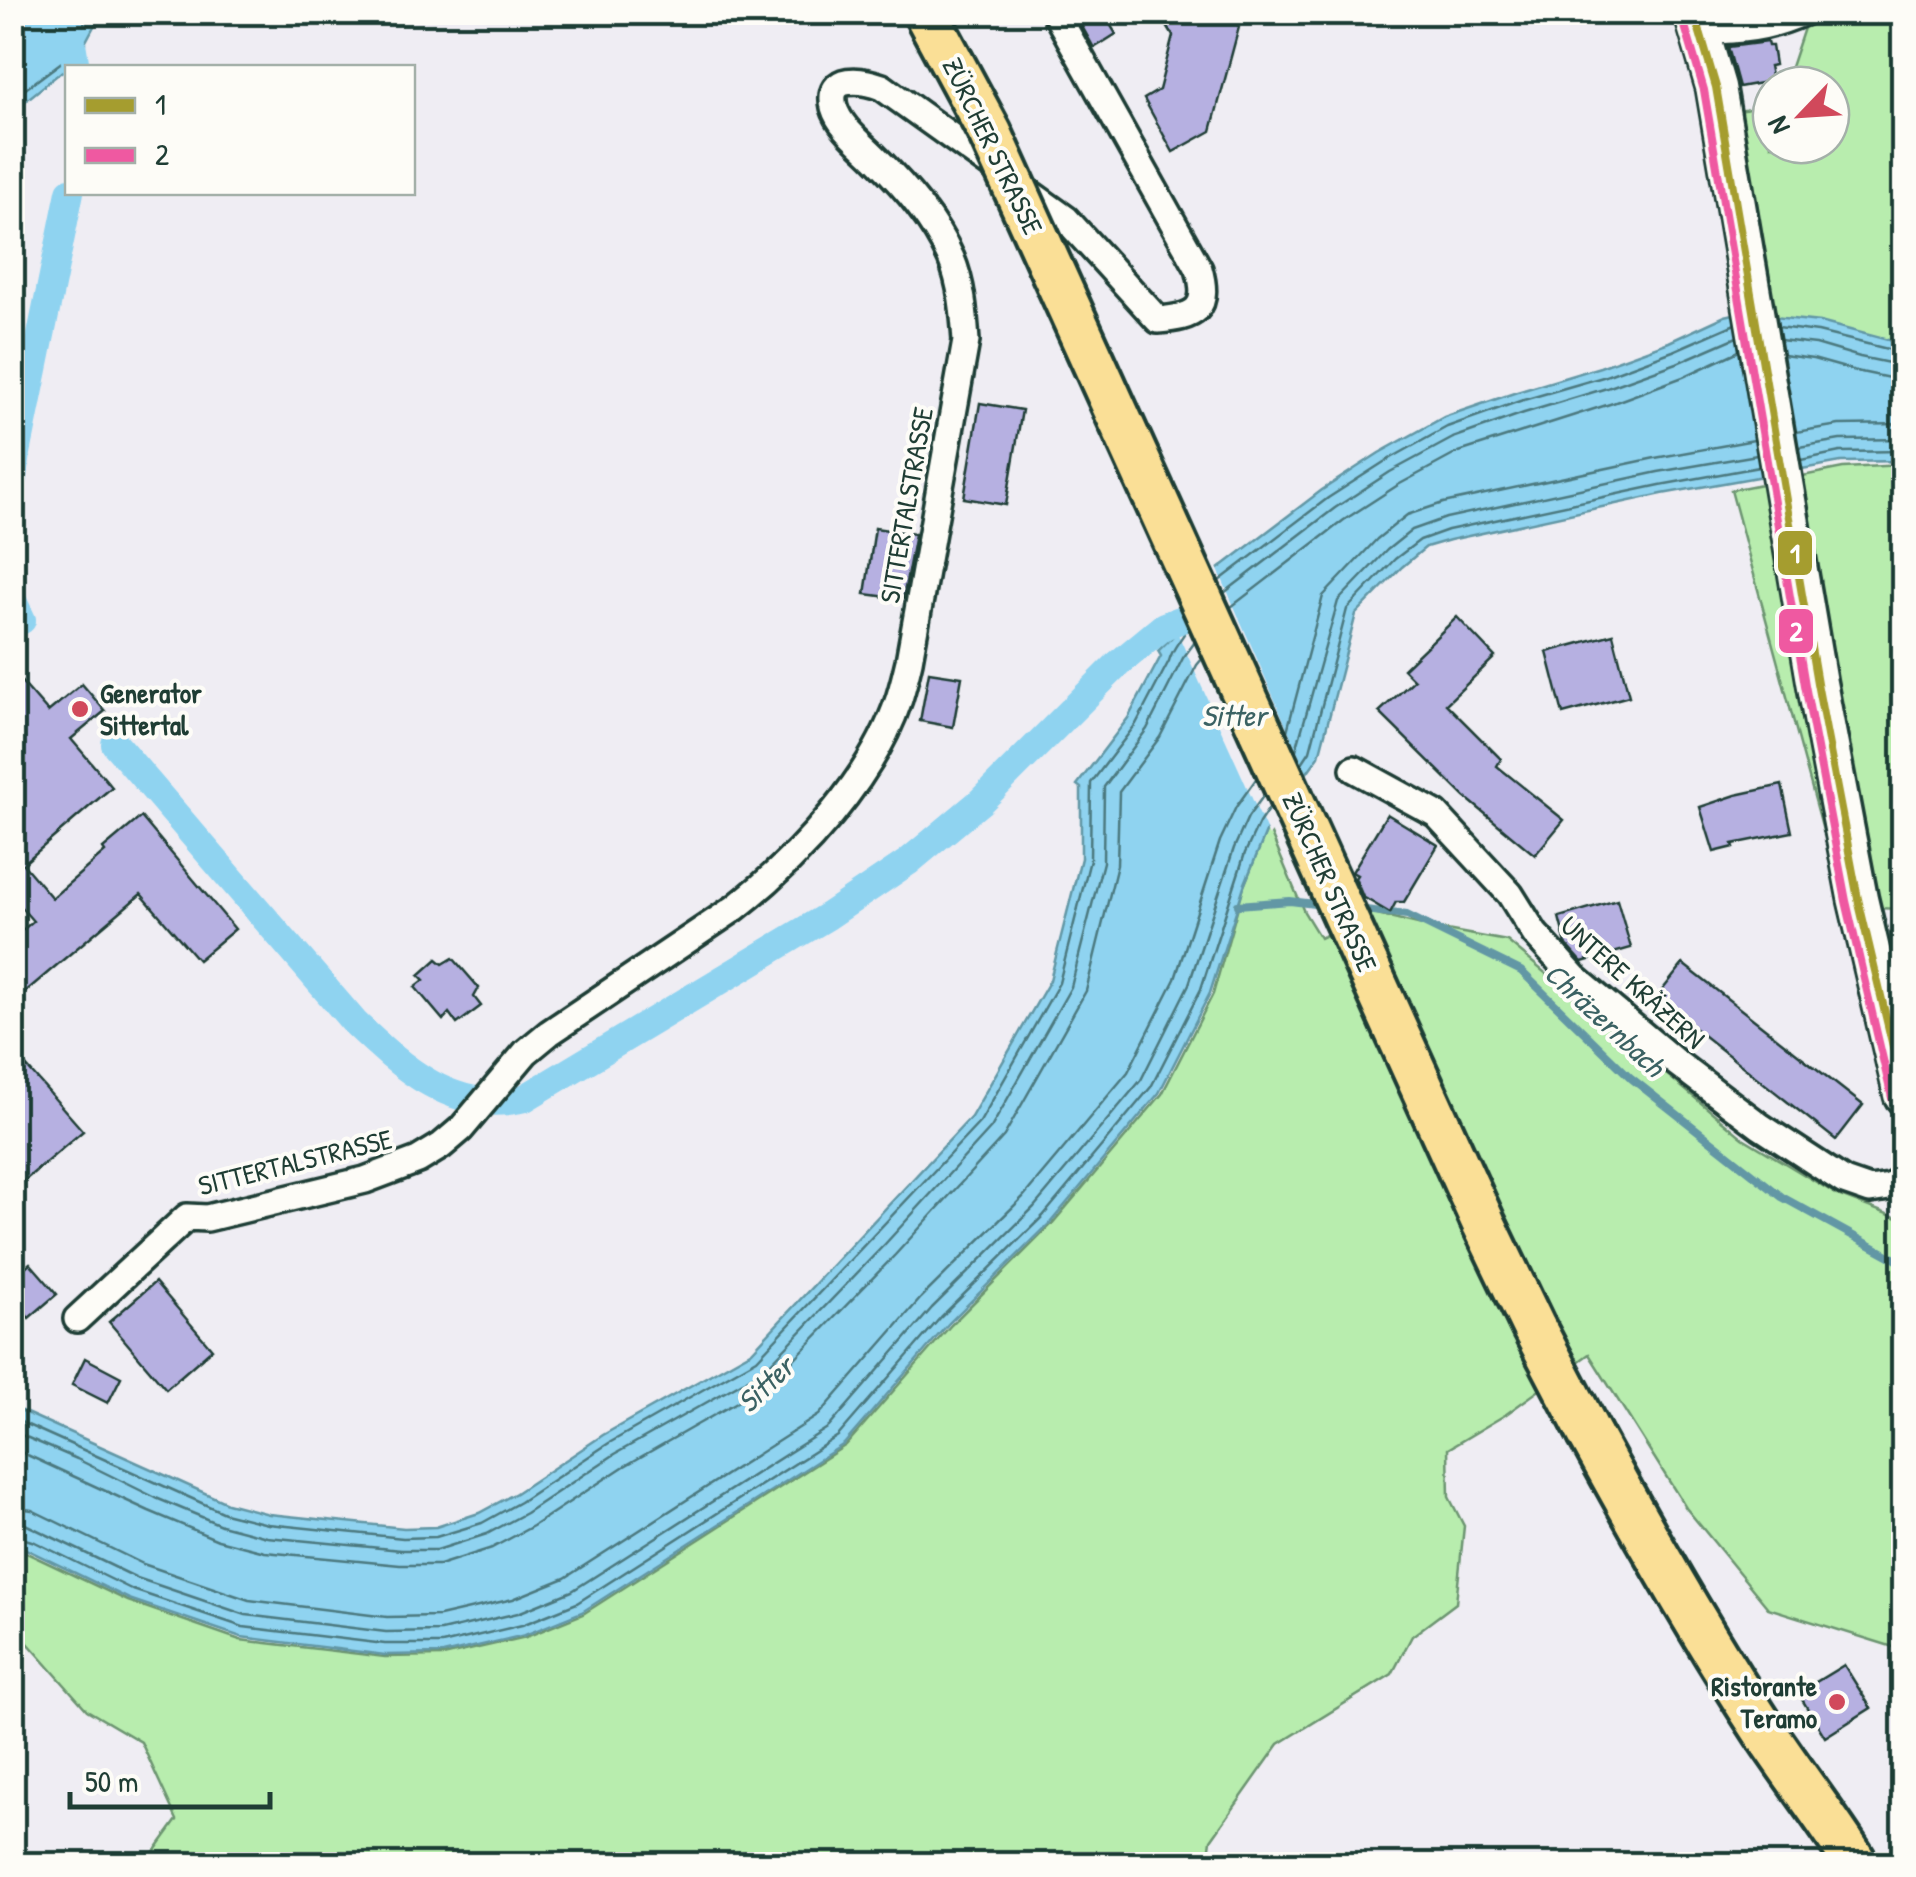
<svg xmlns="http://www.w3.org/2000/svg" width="1916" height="1877" viewBox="0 0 1916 1877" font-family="'Patrick Hand',sans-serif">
<rect width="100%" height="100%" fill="#efedf3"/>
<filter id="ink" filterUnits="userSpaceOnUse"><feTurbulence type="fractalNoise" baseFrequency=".01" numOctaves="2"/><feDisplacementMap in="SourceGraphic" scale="20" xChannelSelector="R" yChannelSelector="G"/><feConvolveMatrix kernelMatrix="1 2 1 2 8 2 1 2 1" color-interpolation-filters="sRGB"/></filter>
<g filter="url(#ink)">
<!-- green -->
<g fill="#b8edae" stroke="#6c9571" stroke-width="2.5">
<polygon points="1809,13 1876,13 1903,23 1903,344 1755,314 1722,115 1771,104 1771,145 1831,145 1831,85 1785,85"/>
<polygon points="1903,465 1903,909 1844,907 1731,490 1843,468"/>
<polygon points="1268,827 1304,912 1320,938 1373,913 1430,927 1507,941 1743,1138 1838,1195 1903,1220 1903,1650 1768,1608 1686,1508 1589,1354 1505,1415 1448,1449 1449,1497 1464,1526 1456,1603 1412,1636 1392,1674 1279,1744 1211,1840 1208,1864 145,1864 177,1820 141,1742 87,1710 13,1626 12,1546 128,1601 240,1640 385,1657 443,1656 526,1637 583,1614 846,1445 951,1325 1052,1224 1162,1094 1213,994 1244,886"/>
</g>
<!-- water -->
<g fill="#8fd3f0" stroke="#6297a5" stroke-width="2.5">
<polygon points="13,12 101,13 76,60 13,111"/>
<polygon points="1738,313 1820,322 1903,344 1903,461 1841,462 1662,494 1450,540 1426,547 1402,567 1356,614 1319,756 1268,827 1244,886 1210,993 1159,1093 1050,1223 949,1323 844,1444 582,1612 525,1635 443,1654 385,1655 241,1637 129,1599 13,1543 13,1407 227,1503 269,1514 404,1528 436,1527 479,1513 516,1493 603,1435 752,1351 971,1117 1050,980 1081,858 1081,788 1077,785 1128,718 1161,656 1158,651 1173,636 1193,588 1322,490 1379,453 1444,417 1517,392 1600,367 1669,342 1725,316"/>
</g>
<!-- pier -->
<polygon fill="#efedf3" points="1216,565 1309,778 1269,836 1173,623 1189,585"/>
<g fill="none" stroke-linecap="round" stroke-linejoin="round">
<!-- shore -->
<g stroke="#4c797f" stroke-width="2.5">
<polyline points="12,99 63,61 90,12"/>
<polyline points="1778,327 1818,332 1904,353"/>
<polyline points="1780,340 1816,344 1860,357 1904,366"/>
<polyline points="1783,355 1813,359 1856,371 1904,381"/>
<polyline points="1796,432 1839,425 1904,424"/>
<polyline points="1799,447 1840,440 1904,439"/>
<polyline points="1801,460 1840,452 1904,451"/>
<polyline points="1219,581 1328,498 1384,462 1447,427 1520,401 1603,377 1673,351 1735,324"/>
<polyline points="1224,593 1335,508 1390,472 1453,438 1524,413 1607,388 1677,363 1737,337"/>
<polyline points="1231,607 1344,520 1398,485 1459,452 1613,403 1683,377 1739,351"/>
<polyline points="1287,731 1323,596 1377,539 1407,515 1443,503 1655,458 1754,440"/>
<polyline points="1296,750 1338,601 1387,550 1412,530 1446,518 1658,472 1757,455"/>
<polyline points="1302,763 1310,751 1347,609 1395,559 1420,540 1448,530 1660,485 1759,467"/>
<path d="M12,1418l212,95 44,11 135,14 33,-1 46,-14 38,-21 89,-59 148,-84 223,-237 79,-139 31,-123 1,-77 45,-59 33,-63c3,-13 13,-22 19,-34"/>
<polyline points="12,1431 77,1459 156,1498 221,1525 267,1537 401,1550 437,1550 487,1534 526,1513 615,1454 764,1370 885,1244 991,1128 1071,987 1103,862 1104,787 1147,729 1183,658 1195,642"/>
<polyline points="12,1448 149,1511 218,1540 265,1552 400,1565 439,1565 492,1548 533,1526 623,1467 772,1382 895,1255 1004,1136 1086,991 1117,865 1119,792 1160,737 1197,665 1202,659"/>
<polyline points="12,1507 32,1510 143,1564 249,1600 387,1617 439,1616 513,1599 565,1578 819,1415 921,1298 1023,1197 1128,1072 1175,979 1220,841 1236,807 1256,779"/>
<polyline points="12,1522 25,1524 137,1578 246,1615 386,1632 441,1631 518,1613 572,1591 829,1427 932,1308 1034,1207 1141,1080 1189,984 1234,848 1248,817 1264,795"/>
<polyline points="12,1535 35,1542 133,1590 243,1627 385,1644 442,1644 522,1625 577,1603 838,1436 941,1317 1043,1216 1151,1087 1201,989 1245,853 1259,823 1269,808"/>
</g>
<!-- stream -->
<g stroke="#6297a5" stroke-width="8">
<polyline points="1238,905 1290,901 1323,905"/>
<polyline points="1357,909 1407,915 1521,971 1631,1078 1782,1197 1899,1261 1904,1269"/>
</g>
<!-- canal -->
<g stroke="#8fd3f0" stroke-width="28">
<polyline points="67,12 76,68"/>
<polyline points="12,492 17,453 70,192"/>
<polyline points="12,599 22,620"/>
<path d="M115,744l239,278c47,45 101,94 171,76l303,-182 80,-54 72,-60 138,-138 46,-38 16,-6"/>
</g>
</g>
<!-- building -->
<g fill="#b6b0e1" stroke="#1f3d34" stroke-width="2.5">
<polygon points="1074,12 1103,12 1116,34 1094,48"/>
<polygon points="1182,12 1230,12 1239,27 1211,131 1173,152 1144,99 1159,90 1173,36 1165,23"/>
<polygon points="1767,42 1768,46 1772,46 1775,65 1769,66 1772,81 1739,87 1728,47"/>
<polygon points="980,403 1022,410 1006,505 964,498"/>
<polygon points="875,528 915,534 903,599 865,594"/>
<polygon points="1457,617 1495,657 1446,704 1501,759 1497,766 1564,820 1535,855 1465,797 1379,712 1414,680 1403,669"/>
<polygon points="1613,634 1629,696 1563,714 1547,652"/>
<polygon points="12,671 48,712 82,684 105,711 71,739 112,787 23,864 52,898 105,852 103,849 141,817 235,929 198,960 141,894 12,1003 12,939 33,921 12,897"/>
<polygon points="929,672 962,677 953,727 920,721"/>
<polygon points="1782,785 1792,832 1733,844 1734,847 1714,852 1700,807 1736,795"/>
<polygon points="1387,814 1438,845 1404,902 1396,902 1390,913 1363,897 1355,878 1357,875 1352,872"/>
<polygon points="1617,900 1631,948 1582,962 1566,944 1559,917"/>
<polygon points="453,958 479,988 474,997 481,1006 457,1024 449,1013 443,1020 415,987 424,980 419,975 437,959 443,964"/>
<polygon points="1683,964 1863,1105 1836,1140 1656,998"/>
<polygon points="12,1050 83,1131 12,1191"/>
<polygon points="30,1263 57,1294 29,1318 12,1299 12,1278"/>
<polygon points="155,1282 212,1349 166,1389 109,1322"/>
<polygon points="85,1358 121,1377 108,1403 72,1385"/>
<polygon points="1844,1665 1871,1708 1825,1737 1798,1693"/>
</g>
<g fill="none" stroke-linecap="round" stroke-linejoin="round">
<defs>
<g id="street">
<path d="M1702,34c14,-4 26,-3 40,-5 22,-2 42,-8 62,-17"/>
<polyline points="1354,769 1436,814 1510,894 1535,934 1574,977 1674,1061 1760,1126 1844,1181 1870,1190 1889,1187 1904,1180"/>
<path d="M77,1319l110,-102 20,1 158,-38 53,-20 23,-14 20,-17 65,-77 23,-19 186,-125c65,-51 138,-130 164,-209 4,-13 7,-25 10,-38l57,-320c-2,-28 -4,-57 -15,-83 -17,-38 -44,-69 -73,-98 -14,-15 -38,-32 -44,-53 -8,-34 29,-27 48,-20l184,132 92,101c36,-3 53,-9 41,-51l-144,-257"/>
</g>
<polyline id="secondary" points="1694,12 1716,87 1817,683 1858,899 1904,1095"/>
<path id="primary" d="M1590,1435c55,101 112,201 175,297 30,45 63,87 91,132"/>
</defs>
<!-- street casing -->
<use href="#street" stroke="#1f3d34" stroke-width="32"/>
<!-- secondary casing -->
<use href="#secondary" stroke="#1f3d34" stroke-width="45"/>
<!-- primary casing -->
<use href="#primary" stroke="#1f3d34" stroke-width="50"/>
<!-- street -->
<use href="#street" stroke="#fdfcf7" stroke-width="25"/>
<!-- secondary -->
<use href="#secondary" stroke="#fdfcf7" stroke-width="38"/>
<!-- primary -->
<use href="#primary" stroke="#fadf96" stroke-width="42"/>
<defs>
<polyline id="primary-bridge" points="925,12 990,133 1484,1224 1534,1328 1590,1435"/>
</defs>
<!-- primary-bridge casing -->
<use href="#primary-bridge" stroke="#1f3d34" stroke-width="50" stroke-linecap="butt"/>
<!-- primary-bridge -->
<use href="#primary-bridge" stroke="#fadf96" stroke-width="42"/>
<defs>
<polyline id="bus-1" points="1694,12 1716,87 1817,683 1858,899 1904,1093"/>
<polyline id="bus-2" points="1682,16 1704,90 1805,685 1846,901 1892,1098"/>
</defs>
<!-- bus-1 casing -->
<use href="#bus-1" stroke="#fdfcf7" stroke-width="15"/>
<!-- bus-2 casing -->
<use href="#bus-2" stroke="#fdfcf7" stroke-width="15"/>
<!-- bus-1 -->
<use href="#bus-1" stroke="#a59d2f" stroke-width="8"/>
<!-- bus-2 -->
<use href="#bus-2" stroke="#ef59a1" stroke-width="8"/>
</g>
</g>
<!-- markers -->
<g fill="#d1495b" stroke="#fdfcf7" stroke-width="4">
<circle cx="80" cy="709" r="10"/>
<circle cx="1837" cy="1702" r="10"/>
</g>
<g text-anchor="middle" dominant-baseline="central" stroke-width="8" stroke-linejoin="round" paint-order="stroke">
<!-- street labels -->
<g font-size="28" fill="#1f3d34" stroke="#fdfcf7">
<text transform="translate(993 146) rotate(64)">ZÜRCHER STRASSE</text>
<text transform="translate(906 505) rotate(-80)">SITTERTALSTRASSE</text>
<text transform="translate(1330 882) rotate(66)">ZÜRCHER STRASSE</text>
<text transform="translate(1633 982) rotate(42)">UNTERE KRÄZERN</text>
<text transform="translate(295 1162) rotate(-14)">SITTERTALSTRASSE</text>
</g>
<!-- poi labels -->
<g font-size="28" font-weight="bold" fill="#1f3d34" stroke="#fdfcf7" text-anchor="start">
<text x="100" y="693">Generator<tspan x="100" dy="32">Sittertal</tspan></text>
<text x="1817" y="1686" text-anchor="end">Ristorante<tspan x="1817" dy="32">Teramo</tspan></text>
</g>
<!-- water labels -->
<g font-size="30" font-style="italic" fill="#3b6263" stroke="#fdfcf7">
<text x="1234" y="715">Sitter</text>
<text transform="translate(1605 1019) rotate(43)">Chräzernbach</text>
<text transform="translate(765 1384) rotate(-44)">Sitter</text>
</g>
</g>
<g stroke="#fdfcf7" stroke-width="4">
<rect x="1776" y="529" width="38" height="48" rx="10" fill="#a59d2f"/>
<rect x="1777" y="607" width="38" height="48" rx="10" fill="#ef59a1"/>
</g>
<g font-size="28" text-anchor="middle" font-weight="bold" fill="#fff">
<text x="1795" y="563">1</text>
<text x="1796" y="641">2</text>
</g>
<!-- margin -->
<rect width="1916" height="1877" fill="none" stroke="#fdfcf7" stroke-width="50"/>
<rect x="25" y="25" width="1866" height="1827" fill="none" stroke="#1f3d34" stroke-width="4" filter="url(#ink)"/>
<!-- legend -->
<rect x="65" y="65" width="350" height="130" fill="#fdfcf7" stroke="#a4b0a9" stroke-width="2.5"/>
<rect x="85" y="98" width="50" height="15" fill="#a59d2f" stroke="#a4b0a9" stroke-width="2.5"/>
<text x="155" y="115" font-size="30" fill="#1f3d34">1</text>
<rect x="85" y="148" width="50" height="15" fill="#ef59a1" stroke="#a4b0a9" stroke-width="2.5"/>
<text x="155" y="165" font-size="30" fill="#1f3d34">2</text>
<!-- north arrow -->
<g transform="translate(1801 115) rotate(245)"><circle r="48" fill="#fdfcf7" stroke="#a4b0a9" stroke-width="2.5"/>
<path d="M0-8L18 38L0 25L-18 38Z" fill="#d1495b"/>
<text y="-15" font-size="28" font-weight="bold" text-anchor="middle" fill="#1f3d34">N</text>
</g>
<!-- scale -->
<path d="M70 1792v15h200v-15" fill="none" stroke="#1f3d34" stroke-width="5"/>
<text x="85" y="1792" font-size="30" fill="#1f3d34" stroke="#fdfcf7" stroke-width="8" paint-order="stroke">50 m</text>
</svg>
